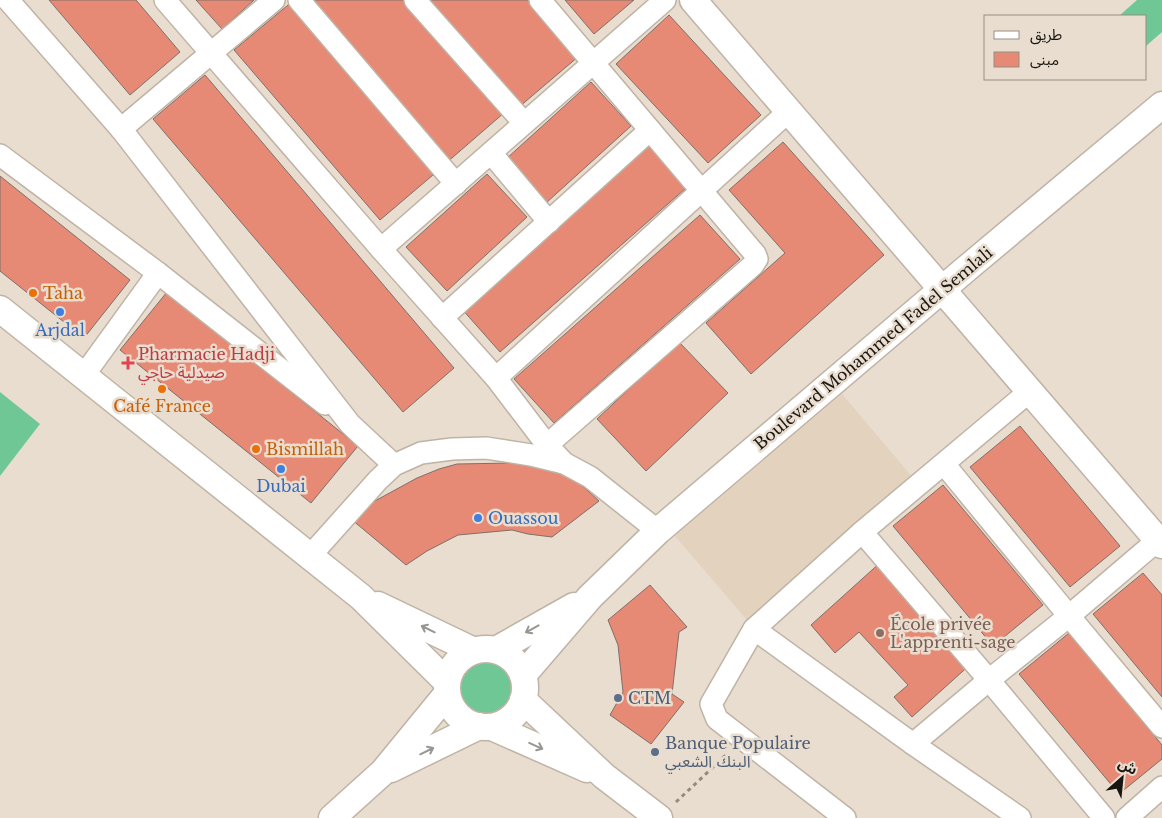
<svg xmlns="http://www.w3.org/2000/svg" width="1162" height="818" viewBox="0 0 1162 818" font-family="'Libre Baskerville','Noto Sans Arabic',serif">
<rect width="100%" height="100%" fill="#e9ddcf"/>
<!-- built -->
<polygon fill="#e3d2bd" points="842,394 914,479 747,620 675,536"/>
<!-- green -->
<g fill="#70c796">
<polygon points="1137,0 1162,0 1162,32 1146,46 1146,16 1119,16"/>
<polygon points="0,392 40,424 0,476"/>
<circle cx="484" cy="687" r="30"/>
</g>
<!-- building -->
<g fill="#e78a75" stroke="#806e6a">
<polygon points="49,0 136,0 180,52 130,95"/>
<polygon points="196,0 254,0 222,29"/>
<polygon points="294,0 440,169 380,220 234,50"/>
<polygon points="305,0 409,0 505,112 445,164"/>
<polygon points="427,0 531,0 579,56 519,107"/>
<polygon points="565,0 634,0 594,34"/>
<polygon points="669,15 761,115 708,163 616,64"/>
<polygon points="205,75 454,368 403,412 153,119"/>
<polygon points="591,82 631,126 546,203 506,159"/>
<polygon points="783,142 884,255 751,374 706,323 785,253 729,190"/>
<polygon points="647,144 686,188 500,352 461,308"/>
<polygon points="487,174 527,217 447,291 406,247"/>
<polygon points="0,176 130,280 84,338 0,271"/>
<polygon points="700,215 740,259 554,423 514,379"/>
<polygon points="167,292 358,446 311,503 120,350"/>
<polygon points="679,342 728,393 646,471 597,419"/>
<polygon points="1020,426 1120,546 1070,587 970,467"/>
<polygon points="512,463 551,468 577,481 599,501 552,537 528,534 512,530 458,535 427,551 406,565 351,519 373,502 417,478 439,469 457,464"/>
<polygon points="943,485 1043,605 993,646 893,526"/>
<polygon points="882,561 973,662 912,717 894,697 908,685 859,632 835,653 811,625"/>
<polygon points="1143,573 1162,595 1162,697 1093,614"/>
<polygon points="650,585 687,627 679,632 672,694 684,702 651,744 610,715 623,692 618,645 608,620"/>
<polygon points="1069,633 1162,745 1162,759 1119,794 1019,674"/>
</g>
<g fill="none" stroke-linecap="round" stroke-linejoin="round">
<defs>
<g id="minor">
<polyline points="8,0 121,129 350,424 394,465"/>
<polyline points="165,0 381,249 496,378 547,445 564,463 590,477 658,531"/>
<polyline points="299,0 456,184"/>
<polyline points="415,0 524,123"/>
<polyline points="540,0 755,254 757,259 753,265 547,445"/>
<polyline points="121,129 274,0"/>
<polyline points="491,153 549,222"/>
<polyline points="0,155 158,273 325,404"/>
<polyline points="381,249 665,0"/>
<polyline points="442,318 650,130"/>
<polyline points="84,375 158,273"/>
<polyline points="496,378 789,111"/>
<polyline points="944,464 1069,616 1162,727"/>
<polyline points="862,532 989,680 1104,818"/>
<polyline points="310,556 378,480 394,465 421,453 452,449 486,448 531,455 564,463"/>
<polyline points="754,629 913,744 1020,818"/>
<polyline points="913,744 989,680 1069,616 1158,540"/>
<polyline points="845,818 717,719 711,704 754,629 862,532 1030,391"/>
<polyline points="1127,818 1162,787"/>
</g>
<g id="tertiary">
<polyline points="693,0 1162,545"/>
<polyline points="0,309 361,597 447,682"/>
<polyline points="378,605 472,650"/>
<circle cx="486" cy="688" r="39"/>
<polyline points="496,650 574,606"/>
<polyline points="523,675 590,597 658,531 966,269 1162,105"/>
<polyline points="523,700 604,776 659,818"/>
<polyline points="492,727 587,769"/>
<polyline points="391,769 479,726"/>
<polyline points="332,818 383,772 447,694"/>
</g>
</defs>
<!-- minor casing -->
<use href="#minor" stroke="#bfb3a5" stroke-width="24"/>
<!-- tertiary casing -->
<use href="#tertiary" stroke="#bfb3a5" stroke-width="29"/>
<!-- path -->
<polyline stroke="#938a80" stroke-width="3" stroke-dasharray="4 4" stroke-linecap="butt" points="676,802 728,753"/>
<!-- minor -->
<use href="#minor" stroke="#fff" stroke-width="21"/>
<!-- tertiary -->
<use href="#tertiary" stroke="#fff" stroke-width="26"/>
</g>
<!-- one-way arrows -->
<defs><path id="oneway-shaft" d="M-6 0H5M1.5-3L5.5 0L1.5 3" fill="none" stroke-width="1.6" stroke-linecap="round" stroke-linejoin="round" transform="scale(1.25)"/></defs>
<g stroke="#989693">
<use href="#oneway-shaft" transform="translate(428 629) rotate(-154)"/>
<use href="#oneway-shaft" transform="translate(532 629) rotate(151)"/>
<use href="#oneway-shaft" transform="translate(536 746) rotate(24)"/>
<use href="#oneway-shaft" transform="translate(427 751) rotate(-26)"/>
</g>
<!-- markers -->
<g fill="#e8710a" stroke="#e9ddcf" stroke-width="2">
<circle cx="33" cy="293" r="5"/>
<circle cx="162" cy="389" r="5"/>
<circle cx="256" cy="449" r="5"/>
</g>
<g fill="#3f7fe0" stroke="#e9ddcf" stroke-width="2">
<circle cx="60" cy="312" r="5"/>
<circle cx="281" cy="469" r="5"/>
<circle cx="478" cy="518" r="5"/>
</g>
<path fill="#e0444e" stroke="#e9ddcf" stroke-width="2" d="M125.5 355.5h5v5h5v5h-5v5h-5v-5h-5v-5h5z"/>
<circle fill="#8d6e63" stroke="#e9ddcf" stroke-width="2" cx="880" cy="633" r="5"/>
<g fill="#5c6f8a" stroke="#e9ddcf" stroke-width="2">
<circle cx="618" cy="698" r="5"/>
<circle cx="655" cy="752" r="5"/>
</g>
<g text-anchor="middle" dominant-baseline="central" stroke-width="5" stroke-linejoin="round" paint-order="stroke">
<!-- food labels -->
<g font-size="16" fill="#c56008" stroke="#e9ddcf" text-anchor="start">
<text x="43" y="293">Taha</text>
<text x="162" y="406" text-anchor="middle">Café France</text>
<text x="266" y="449">Bismillah</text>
</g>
<!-- shop labels -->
<g font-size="16" fill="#366cbe" stroke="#e9ddcf">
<text x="60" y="330">Arjdal</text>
<text x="281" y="486">Dubai</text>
<text x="488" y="518" text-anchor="start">Ouassou</text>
</g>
<!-- street labels -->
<g font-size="16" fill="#191510" stroke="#e9ddcf">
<text transform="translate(873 348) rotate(-40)">Boulevard Mohammed Fadel Semlali</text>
</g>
<!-- health labels -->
<g font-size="16" fill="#be3a42" stroke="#e9ddcf" text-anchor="start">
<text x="138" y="354">Pharmacie Hadji<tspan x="138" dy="18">صيدلية حاجي</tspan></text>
</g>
<!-- education labels -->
<g font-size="16" fill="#785e54" stroke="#e9ddcf" text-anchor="start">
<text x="890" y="624">École privée<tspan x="890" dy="18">L'apprenti-sage</tspan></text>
</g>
<!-- service labels -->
<g font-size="16" fill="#4e5e75" stroke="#e9ddcf" text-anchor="start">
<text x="628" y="698">CTM</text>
<text x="665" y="743">Banque Populaire<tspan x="665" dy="18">البنك الشعبي</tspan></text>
</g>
</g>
<!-- legend -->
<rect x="984" y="15" width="162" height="65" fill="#e9ddcf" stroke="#968d83"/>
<rect x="994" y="31" width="25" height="8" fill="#ffffff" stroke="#968d83"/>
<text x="1030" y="40" font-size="15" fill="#191510">طريق</text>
<rect x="994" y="52" width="25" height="15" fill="#e78a75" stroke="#968d83"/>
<text x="1030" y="65" font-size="15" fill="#191510">مبنى</text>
<!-- north arrow -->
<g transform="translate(1122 778) rotate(27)" stroke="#e9ddcf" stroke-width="4" paint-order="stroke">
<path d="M0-4L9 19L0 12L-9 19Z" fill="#191510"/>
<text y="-8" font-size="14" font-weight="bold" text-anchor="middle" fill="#191510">ش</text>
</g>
</svg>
